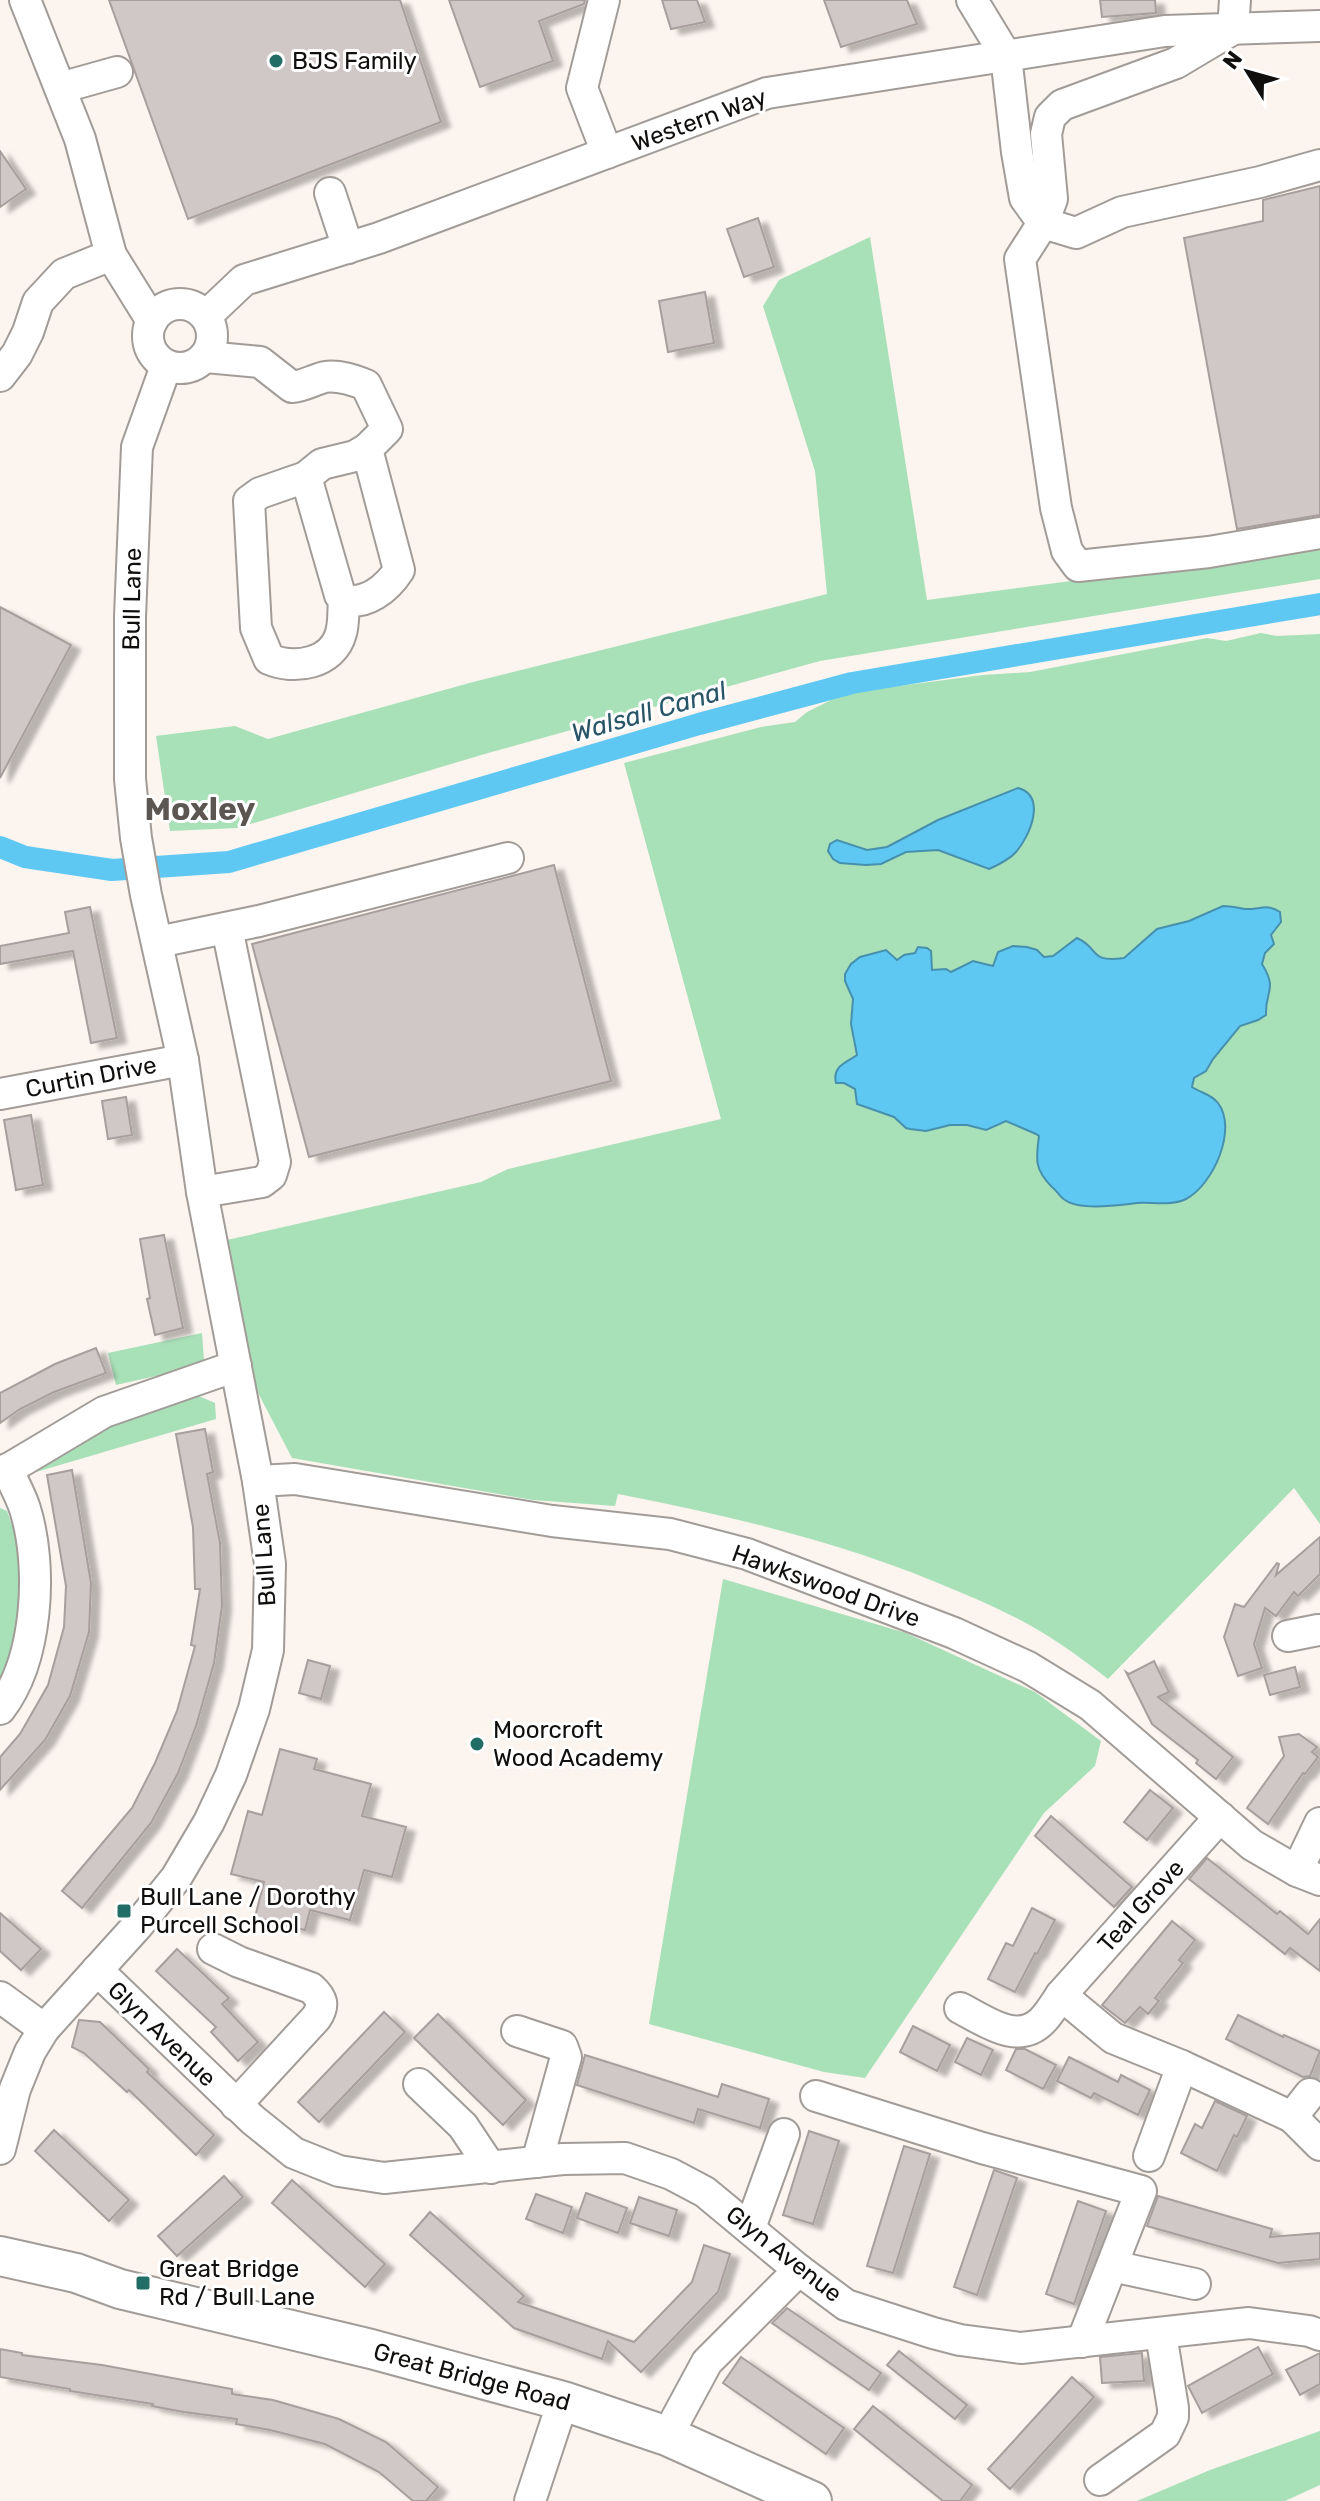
<svg xmlns="http://www.w3.org/2000/svg" width="1320" height="2501" viewBox="0 0 1320 2501" font-family="Rubik,sans-serif">
<defs>
<filter id="shadow"><feDropShadow dx="9" dy="5" stdDeviation="2" flood-color="#0004"/></filter>
</defs>
<rect width="100%" height="100%" fill="#fbf4ef"/>
<!-- green -->
<g fill="#a8e0b8">
<polygon points="870,237 927,600 1215,562 1320,544 1320,579 820,661 488,753 237,828 170,831 156,736 235,726 268,739 473,682 827,594 815,471 763,306 779,280"/>
<path d="M1261,633l16,3 43,-2v890l-26,-36 -186,191c-24,-19 -49,-37 -75,-52 -23,-13 -47,-24 -71,-34 -111,-49 -226,-76 -344,-99l-3,12 -82,-6 -241,-42 -37,-71 -28,-147 254,-58 27,-13 213,-50 -97,-356 137,-36 34,-5 12,-10 38,-19 138,-18 47,-3 177,-34 19,3z"/>
<polygon points="202,1333 204,1361 196,1367 116,1385 108,1353"/>
<polygon points="199,1396 215,1403 216,1419 36,1472 37,1462 93,1431"/>
<polygon points="0,1508 7,1511 19,1544 21,1630 0,1692"/>
<polygon points="723,1579 906,1633 1035,1692 1101,1741 1095,1766 1044,1813 865,2078 824,2072 649,2024"/>
<polygon points="1320,2431 1320,2485 1285,2501 1137,2501 1210,2470"/>
</g>
<!-- water -->
<g fill="#5ec8f2" stroke="#4790ad" stroke-width="2">
<path d="M1018,788c29,8 12,48 -2,64 -7,8 -18,13 -27,17l-51,-19 -32,2 -25,12 -15,1 -26,-2 -7,-4 -5,-8 2,-7 7,-4 30,10 20,-3 51,-27z"/>
<path d="M1223,906c8,0 15,2 22,3 14,1 22,-6 35,3l1,10 -10,13 3,9 -9,9 -3,11c16,26 3,26 4,51l-8,5 -18,6 -27,33 -7,12 -12,7 -2,9c9,6 19,7 26,16 20,26 -5,82 -32,96 -14,7 -33,3 -49,4 -18,2 -57,8 -72,-3 -5,-3 -8,-9 -13,-13 -18,-18 -16,-28 -13,-51l-3,-2 -30,-13 -20,9 -19,-5h-17l-24,6 -16,-2 -4,-1 -12,-11 -37,-13 -2,-15 -11,-6h-8c-4,-17 10,-20 21,-28l-6,-31 2,-25 -8,-18v-7l6,-10 9,-7 26,-7 11,10 7,-5 11,-2 3,-6 9,1 4,3 1,19 14,-1 5,3 22,-11 20,5 5,-14 15,-6 14,1 10,3 7,7 9,-1 24,-18c23,10 11,25 47,20l33,-29 32,-8z"/>
</g>
<g fill="none" stroke-linecap="round" stroke-linejoin="round">
<!-- canal -->
<polyline stroke="#5ec8f2" stroke-width="22" points="0,847 25,857 112,870 229,862 699,724 852,683 1320,604"/>
</g>
<!-- building -->
<g fill="#d0c7c7" stroke="#a79f9e" stroke-width="2" filter="url(#shadow)">
<polygon points="109,0 400,0 441,122 188,219"/>
<polygon points="449,0 585,0 584,4 539,21 553,61 480,87"/>
<polygon points="662,0 697,0 705,22 671,29"/>
<polygon points="824,0 907,0 917,24 841,47"/>
<polygon points="1100,0 1155,0 1156,13 1102,17"/>
<polygon points="0,151 26,189 0,207"/>
<polygon points="1320,186 1320,515 1237,529 1184,238 1263,221 1263,200"/>
<polygon points="758,218 774,267 744,277 727,229"/>
<polygon points="705,292 714,343 668,352 659,301"/>
<polygon points="0,607 71,645 0,778"/>
<polygon points="554,865 611,1081 309,1157 252,944"/>
<polygon points="90,907 117,1038 91,1043 73,951 0,964 0,946 69,933 65,912"/>
<polygon points="126,1097 132,1135 108,1139 102,1101"/>
<polygon points="31,1115 43,1185 16,1190 4,1120"/>
<polygon points="164,1235 183,1328 155,1335 147,1299 150,1298 140,1239"/>
<polygon points="96,1348 106,1373 54,1392 20,1409 0,1423 0,1393 55,1364"/>
<polygon points="205,1429 213,1472 207,1474 220,1543 222,1606 214,1663 196,1726 178,1773 151,1823 82,1908 62,1891 132,1808 155,1763 177,1711 195,1646 191,1645 200,1589 195,1589 193,1527 176,1434"/>
<polygon points="72,1470 91,1583 89,1632 70,1696 45,1740 0,1790 0,1757 20,1734 48,1685 64,1627 66,1586 47,1475"/>
<polygon points="1320,1537 1320,1574 1298,1596 1294,1592 1276,1616 1265,1608 1254,1644 1262,1668 1238,1676 1224,1637 1235,1604 1244,1607 1277,1563 1279,1564 1276,1575"/>
<polygon points="308,1660 330,1666 321,1699 299,1693"/>
<polygon points="1154,1661 1169,1692 1158,1697 1233,1757 1216,1779 1196,1763 1198,1760 1152,1724 1126,1672 1129,1674"/>
<polygon points="1295,1667 1300,1687 1270,1695 1264,1675"/>
<polygon points="1299,1734 1317,1747 1312,1752 1318,1757 1305,1774 1303,1773 1268,1824 1247,1808 1284,1756 1279,1737"/>
<polygon points="280,1749 317,1759 314,1769 371,1784 362,1816 406,1827 392,1877 364,1870 350,1920 310,1910 305,1930 255,1917 264,1882 231,1874 248,1811 262,1815"/>
<polygon points="1150,1790 1173,1808 1147,1840 1124,1822"/>
<polygon points="1051,1816 1132,1887 1114,1907 1035,1836"/>
<polygon points="1207,1858 1277,1914 1280,1911 1308,1934 1320,1919 1320,1971 1290,1948 1285,1954 1189,1879"/>
<polygon points="1032,1908 1055,1920 1037,1954 1035,1953 1015,1992 988,1979 1006,1943 1013,1946"/>
<polygon points="0,1913 41,1949 21,1970 0,1951"/>
<polygon points="1172,1921 1195,1940 1179,1960 1183,1963 1155,1998 1159,2001 1148,2014 1140,2007 1125,2023 1102,2005"/>
<polygon points="177,1949 229,1998 222,2004 258,2042 238,2061 211,2032 216,2027 156,1971"/>
<polygon points="384,2012 405,2032 319,2122 298,2102"/>
<polygon points="438,2014 526,2100 503,2125 414,2038"/>
<polygon points="1238,2015 1283,2037 1284,2035 1320,2051 1310,2076 1303,2077 1226,2039"/>
<polygon points="79,2020 100,2022 149,2069 147,2072 214,2135 196,2155 129,2090 127,2092 84,2053 72,2047"/>
<polygon points="913,2026 950,2045 937,2071 900,2052"/>
<polygon points="967,2038 993,2050 981,2075 955,2062"/>
<polygon points="1016,2049 1025,2049 1056,2065 1043,2089 1006,2070"/>
<polygon points="585,2055 718,2097 722,2084 769,2099 760,2128 698,2109 694,2123 577,2085"/>
<polygon points="1069,2057 1118,2082 1121,2075 1150,2090 1138,2115 1094,2093 1091,2098 1057,2081"/>
<polygon points="1215,2101 1247,2116 1237,2137 1234,2135 1217,2171 1181,2153 1195,2124 1202,2128"/>
<polygon points="54,2130 129,2200 109,2221 35,2151"/>
<polygon points="809,2131 839,2141 813,2224 783,2215"/>
<polygon points="904,2146 930,2154 893,2273 867,2266"/>
<polygon points="994,2170 1017,2178 977,2295 954,2287"/>
<polygon points="224,2176 243,2197 177,2256 158,2236"/>
<polygon points="292,2180 385,2264 365,2287 272,2203"/>
<polygon points="586,2193 627,2208 618,2233 577,2218"/>
<polygon points="536,2194 572,2207 563,2233 526,2219"/>
<polygon points="1158,2196 1272,2229 1270,2237 1320,2233 1320,2259 1278,2263 1147,2226"/>
<polygon points="639,2197 677,2210 669,2236 630,2223"/>
<polygon points="1078,2201 1106,2211 1074,2304 1046,2294"/>
<polygon points="430,2212 524,2296 518,2302 634,2342 692,2282 704,2245 730,2254 718,2292 641,2372 608,2341 602,2359 514,2328 410,2235"/>
<polygon points="787,2308 881,2373 869,2390 772,2323"/>
<polygon points="1258,2347 1273,2374 1202,2413 1188,2386"/>
<polygon points="0,2349 22,2353 22,2355 102,2365 232,2389 232,2394 273,2400 339,2419 386,2442 438,2487 426,2501 413,2501 379,2472 325,2444 270,2430 236,2424 237,2419 184,2412 152,2406 153,2404 70,2391 70,2389 0,2377"/>
<polygon points="899,2351 967,2405 955,2419 887,2365"/>
<polygon points="1142,2353 1144,2381 1102,2383 1100,2357"/>
<polygon points="1320,2353 1320,2384 1300,2395 1286,2370"/>
<polygon points="741,2357 844,2428 826,2454 723,2383"/>
<polygon points="1072,2377 1094,2397 1010,2489 988,2469"/>
<polygon points="873,2406 972,2485 960,2501 943,2501 854,2429"/>
</g>
<g fill="none" stroke-linecap="round" stroke-linejoin="round">
<defs>
<g id="minor">
<polyline points="25,0 80,139 111,255 152,321"/>
<polyline points="604,0 582,88 607,153"/>
<polyline points="972,0 1006,56 1017,152 1025,198 1043,223 1076,233 1122,212 1260,182 1320,165"/>
<polyline points="1235,0 1233,29 1176,63 1062,105 1050,117 1046,134 1052,199 1043,223 1020,259 1056,508 1067,551 1078,566 1209,552 1320,533"/>
<polyline points="60,88 117,72"/>
<polyline points="330,193 348,248"/>
<circle cx="180" cy="336" r="32"/>
<polyline points="206,316 244,280 379,238 767,93 1165,31 1320,26"/>
<path d="M206,357l54,5 32,25c12,-1 21,-7 33,-10 14,-2 28,3 41,8l21,44 -20,20 32,121c-12,19 -33,35 -55,30"/>
<polyline points="0,376 17,354 28,332 38,302 64,274 111,255"/>
<path d="M306,477l34,118 4,5c-1,11 0,23 -3,33 -8,31 -47,37 -72,26l-13,-31 -7,-127 11,-8 46,-16 16,-13 33,-8 12,-7"/>
<polyline points="158,942 259,921 508,858"/>
<polyline points="0,1094 183,1060"/>
<polyline points="202,1192 262,1182 271,1175 275,1162 227,928"/>
<polyline points="0,1474 104,1412 236,1366"/>
<polyline points="258,1481 295,1479 552,1521 670,1534 747,1554 954,1633 1028,1667 1090,1705 1252,1845 1297,1871 1320,1880"/>
<polyline points="1288,1636 1318,1630"/>
<path d="M0,1709c38,-49 43,-142 25,-200 -4,-13 -12,-27 -18,-40"/>
<polyline points="1297,1871 1320,1823"/>
<path d="M213,1949l26,13 72,26c11,10 14,17 5,30l-80,87"/>
<polyline points="97,1970 253,2120 294,2153 339,2171 384,2178 563,2159 625,2158 671,2174 705,2192 799,2270 846,2305 933,2333 960,2340 1021,2348 1249,2323 1309,2331 1320,2335"/>
<polyline points="1061,1995 1113,2038 1182,2066 1292,2117 1310,2094"/>
<polyline points="0,1997 44,2029"/>
<path d="M960,2008c24,12 57,38 82,13 7,-7 13,-17 19,-26l159,-178"/>
<polyline points="517,2031 562,2046 566,2057 537,2162"/>
<polyline points="419,2084 463,2126 491,2168"/>
<polyline points="816,2096 982,2148 1141,2191 1082,2342"/>
<polyline points="1292,2117 1320,2145"/>
<polyline points="0,2149 15,2089 30,2052 44,2029 138,1925 176,1878 209,1822 231,1775 254,1709 268,1650 270,1564 258,1481 202,1192 183,1060 146,895 136,838 130,779 130,616 137,447 166,366"/>
<polyline points="1149,2156 1182,2066"/>
<polyline points="750,2228 784,2134"/>
<polyline points="1112,2266 1195,2284"/>
<polyline points="667,2436 707,2362 799,2270"/>
<polyline points="1100,2480 1165,2434 1173,2417 1173,2408 1161,2334"/>
<polyline points="530,2501 563,2401"/>
</g>
<polyline id="major" points="0,2256 76,2273 120,2289 371,2349 563,2401 667,2436 812,2501"/>
</defs>
<!-- minor casing -->
<use href="#minor" stroke="#a29c98" stroke-width="34"/>
<!-- major casing -->
<use href="#major" stroke="#a29c98" stroke-width="42"/>
<!-- minor -->
<use href="#minor" stroke="#fff" stroke-width="30"/>
<!-- major -->
<use href="#major" stroke="#fff" stroke-width="38"/>
</g>
<!-- markers -->
<g fill="#236d67" stroke="#fff" stroke-width="3">
<circle cx="276" cy="61" r="8"/>
<circle cx="477" cy="1744" r="8"/>
<rect x="116" y="1903" width="16" height="16" rx="4"/>
<rect x="135" y="2275" width="16" height="16" rx="4"/>
</g>
<g text-anchor="middle" dominant-baseline="central" stroke-width="6" stroke-linejoin="round" paint-order="stroke">
<!-- poi labels -->
<g font-size="24" fill="#110f0d" stroke="#fff" text-anchor="start">
<text x="292" y="61">BJS Family</text>
<text x="493" y="1730">Moorcroft<tspan x="493" dy="28">Wood Academy</tspan></text>
<text x="140" y="1897">Bull Lane / Dorothy<tspan x="140" dy="28">Purcell School</tspan></text>
<text x="159" y="2269">Great Bridge<tspan x="159" dy="28">Rd / Bull Lane</tspan></text>
</g>
<!-- street labels -->
<g font-size="24" fill="#110f0d" stroke="#fff">
<text transform="translate(699 120) rotate(-20)">Western Way</text>
<text transform="translate(132 599) rotate(-89)">Bull Lane</text>
<text transform="translate(91 1077) rotate(-11)">Curtin Drive</text>
<text transform="translate(264 1555) rotate(-94)">Bull Lane</text>
<text transform="translate(826 1586) rotate(20)">Hawkswood Drive</text>
<text transform="translate(1141 1906) rotate(-48)">Teal Grove</text>
<text transform="translate(162 2034) rotate(44)">Glyn Avenue</text>
<text transform="translate(784 2254) rotate(38)">Glyn Avenue</text>
<text transform="translate(472 2377) rotate(15)">Great Bridge Road</text>
</g>
<!-- water labels -->
<g font-size="26" font-style="italic" fill="#285567" stroke="#fff">
<text transform="translate(649 712) rotate(-16)">Walsall Canal</text>
</g>
<!-- district labels -->
<g font-size="32" font-weight="bold" fill="#5c5652" stroke="#fff">
<text x="200" y="809">Moxley</text>
</g>
</g>
<!-- north arrow -->
<g transform="translate(1248 72) rotate(307)" stroke="#ffffff" stroke-width="6" paint-order="stroke">
<path d="M0-6L14 30L0 20L-14 30Z" fill="#110f0d"/>
<text y="-12" font-size="22" font-weight="bold" text-anchor="middle" fill="#110f0d">N</text>
</g>
</svg>
